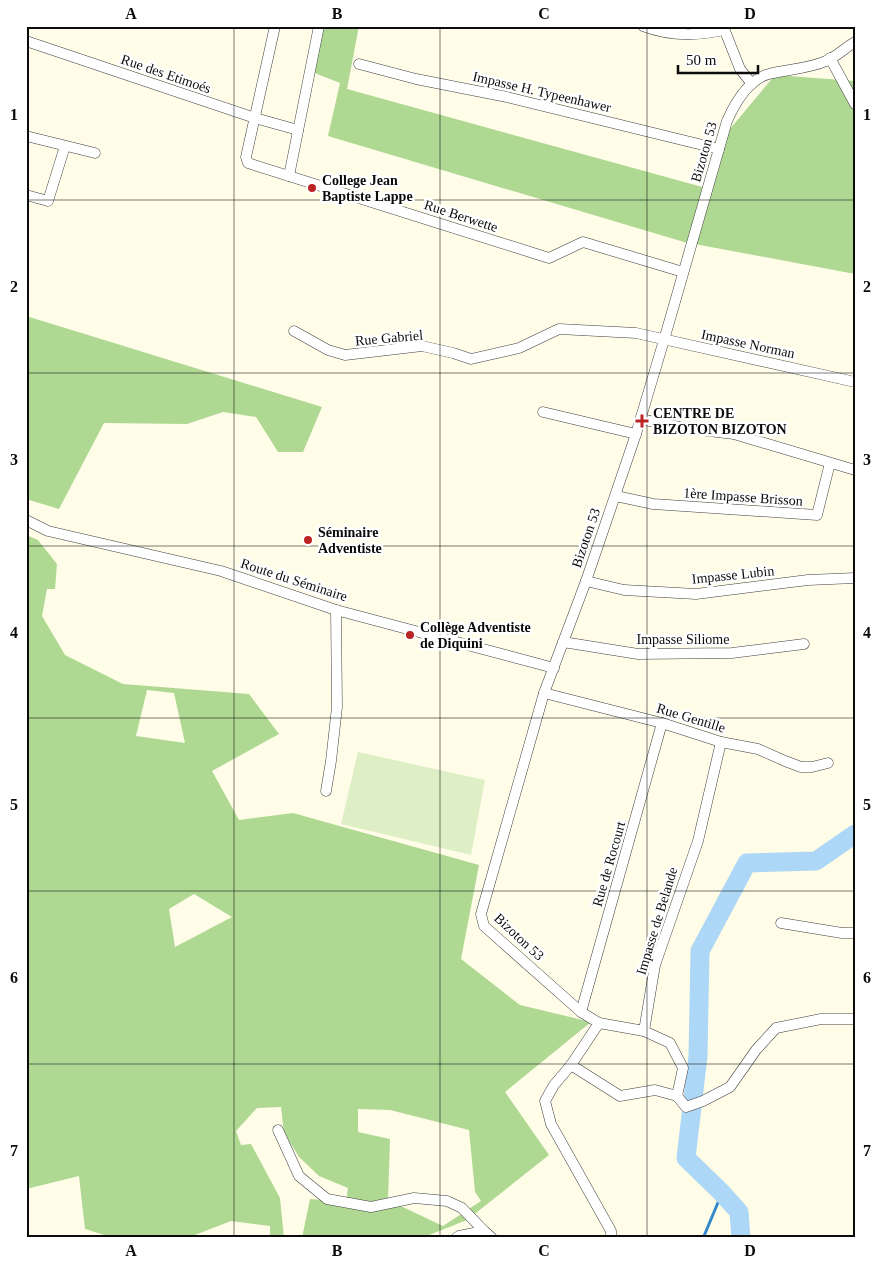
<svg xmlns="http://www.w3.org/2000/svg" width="881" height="1264" viewBox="0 0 881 1264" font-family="'Times New Roman',serif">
<rect width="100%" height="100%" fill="#fffce8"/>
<!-- forest -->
<g fill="#afd992" fill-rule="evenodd">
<polygon points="322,26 359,26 347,89 706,188 719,142 775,75 855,81 855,274 684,242 328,136 340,83 312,72"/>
<polygon points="26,316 49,323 322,407 303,452 278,452 256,417 223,412 187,424 104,423 59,509 26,499"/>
<path d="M26,535l12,5 19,24 -2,25h-8l-5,27 23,39 58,29 126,10 30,40 -67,37 27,49 54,-7 186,52 -18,94 59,46 71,17 -86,70 44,63 -82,65 -38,15 -1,3h-126l8,-39 36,3 2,-14 -29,-12 -20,-19 -15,-24 -3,-26 -24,1 -21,23 5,14 10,-1 29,54 4,40h-14v-12l-39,-5 -44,17h-73l-29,-9 -6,-53 -53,13zM147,690l27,3 11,50 -49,-7zM194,894l38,23 -57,30 -6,-38zM358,1109l32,1 79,20 6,62 6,9 -38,25 -55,-26 2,-61 -32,-7z"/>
</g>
<!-- pitch -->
<polygon fill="#dfefc5" points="358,752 485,780 471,855 341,824"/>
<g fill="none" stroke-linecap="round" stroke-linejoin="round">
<!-- stream -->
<polyline stroke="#3489cd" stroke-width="3" points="699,1238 704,1236 722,1193"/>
<!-- river -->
<polyline stroke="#add7f6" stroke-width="19" points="741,1238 739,1212 722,1193 686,1158 698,1056 700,951 747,863 816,861 855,834"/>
<defs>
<g id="street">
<polyline points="275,26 246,157 248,163 549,258 583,242 683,272"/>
<path d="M643,26c26,10 54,10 81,4"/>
<polyline points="723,26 740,69 752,84"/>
<polyline points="26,41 255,118 298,130"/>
<polyline points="830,58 855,104"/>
<polyline points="359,64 416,79 507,97 719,149"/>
<polyline points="26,136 95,153"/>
<polyline points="289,176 319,26"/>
<polyline points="26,195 48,201 65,146"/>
<polyline points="294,331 328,350 345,355 422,346 453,353 471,359 519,348 559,329 636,333 855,382"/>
<polyline points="543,412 636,434"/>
<polyline points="640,419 684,428 734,434 855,470"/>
<polyline points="616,496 653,504 817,515 830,463"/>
<polyline points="26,520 48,531 221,571 336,610 554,668"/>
<polyline points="586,581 624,590 696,594 808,580 855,578"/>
<polyline points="563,642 638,654 732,653 804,644"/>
<polyline points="544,693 662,723 721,742 758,749 785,761 801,767 812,767 828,763"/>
<polyline points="326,791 331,761 337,707 336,610"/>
<polyline points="781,923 842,933 855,933"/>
<polyline points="581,1012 662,723"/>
<polyline points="599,1023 571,1065 554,1085 545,1101 551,1124 611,1231 611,1238"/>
<path d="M644,1031l-45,-8 -18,-11 -97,-86 -3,-12 63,-221 42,-112 50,-147 28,-94 63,-219c8,-18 22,-42 42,-47 19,-5 39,-5 57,-13 10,-4 19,-13 29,-19"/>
<polyline points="571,1065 620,1096 655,1090 677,1096 683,1068 670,1043 644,1031 655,965 698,841 721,742"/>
<polyline points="677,1096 686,1107 703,1101 730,1087 756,1050 776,1028 821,1019 855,1019"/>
<polyline points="278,1130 299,1176 327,1199 371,1207 414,1198 447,1201 462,1208 484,1231"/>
<polyline points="456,1238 459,1236 484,1231 492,1238"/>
</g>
</defs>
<!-- street casing -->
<use href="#street" stroke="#3e3e3e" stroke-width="11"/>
<!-- street -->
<use href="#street" stroke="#fff" stroke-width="10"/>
</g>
<!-- grid -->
<path fill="none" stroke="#0b0b0b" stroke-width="1" stroke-opacity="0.55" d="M234,26v1212M440,26v1212M647,26v1212M26,200h829M26,373h829M26,546h829M26,718h829M26,891h829M26,1064h829"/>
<!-- markers -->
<g fill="#ba2423" stroke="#fff" stroke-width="2">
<circle cx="312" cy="188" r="5"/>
<path d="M639.5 413.5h5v5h5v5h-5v5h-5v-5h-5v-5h5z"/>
<circle cx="308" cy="540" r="5"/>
<circle cx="410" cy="635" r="5"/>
</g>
<g text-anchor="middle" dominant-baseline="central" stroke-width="5" stroke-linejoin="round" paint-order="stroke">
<!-- street labels -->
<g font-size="14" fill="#0b0b0b" stroke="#fff">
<text transform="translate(166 74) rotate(19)">Rue des Etimoés</text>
<text transform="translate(542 92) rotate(13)">Impasse H. Typeenhawer</text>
<text transform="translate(704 152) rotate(-74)">Bizoton 53</text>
<text transform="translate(461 216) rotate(18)">Rue Berwette</text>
<text transform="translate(389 338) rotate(-5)">Rue Gabriel</text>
<text transform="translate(748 344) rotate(12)">Impasse Norman</text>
<text transform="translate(743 497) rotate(4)">1ère Impasse Brisson</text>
<text transform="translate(586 538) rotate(-71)">Bizoton 53</text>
<text transform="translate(733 575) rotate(-6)">Impasse Lubin</text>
<text transform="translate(294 580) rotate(18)">Route du Séminaire</text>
<text x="683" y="639">Impasse Siliome</text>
<text transform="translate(691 718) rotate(17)">Rue Gentille</text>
<text transform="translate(609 864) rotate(-74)">Rue de Rocourt</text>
<text transform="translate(657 921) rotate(-73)">Impasse de Belande</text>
<text transform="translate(519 937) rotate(43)">Bizoton 53</text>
</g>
<!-- poi labels -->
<g font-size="14" font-weight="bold" fill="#0b0b0b" stroke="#fff" text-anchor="start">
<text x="322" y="180">College Jean<tspan x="322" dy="16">Baptiste Lappe</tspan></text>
<text x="653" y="413">CENTRE DE<tspan x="653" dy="16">BIZOTON BIZOTON</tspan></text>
<text x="318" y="532">Séminaire<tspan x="318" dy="16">Adventiste</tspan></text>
<text x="420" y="627">Collège Adventiste<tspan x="420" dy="16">de Diquini</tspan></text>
</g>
</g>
<!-- border -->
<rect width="881" height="1264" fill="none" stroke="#ffffff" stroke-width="55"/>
<!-- scale -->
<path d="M678 65v8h80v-8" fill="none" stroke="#0b0b0b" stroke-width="2.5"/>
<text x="686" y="65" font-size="15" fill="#0b0b0b" stroke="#ffffff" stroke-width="4" paint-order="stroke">50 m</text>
<rect x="28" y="28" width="826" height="1208" fill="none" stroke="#0b0b0b" stroke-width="2"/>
<g font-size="16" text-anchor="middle" font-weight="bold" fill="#0b0b0b">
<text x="131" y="19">A</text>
<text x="337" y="19">B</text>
<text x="544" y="19">C</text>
<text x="750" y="19">D</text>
<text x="14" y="120">1</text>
<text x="867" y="120">1</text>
<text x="14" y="292">2</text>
<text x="867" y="292">2</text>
<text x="14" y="465">3</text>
<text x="867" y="465">3</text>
<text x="14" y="638">4</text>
<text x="867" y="638">4</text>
<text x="14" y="810">5</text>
<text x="867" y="810">5</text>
<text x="14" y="983">6</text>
<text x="867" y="983">6</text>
<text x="14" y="1156">7</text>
<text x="867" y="1156">7</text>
<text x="131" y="1256">A</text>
<text x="337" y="1256">B</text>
<text x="544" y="1256">C</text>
<text x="750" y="1256">D</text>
</g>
</svg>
